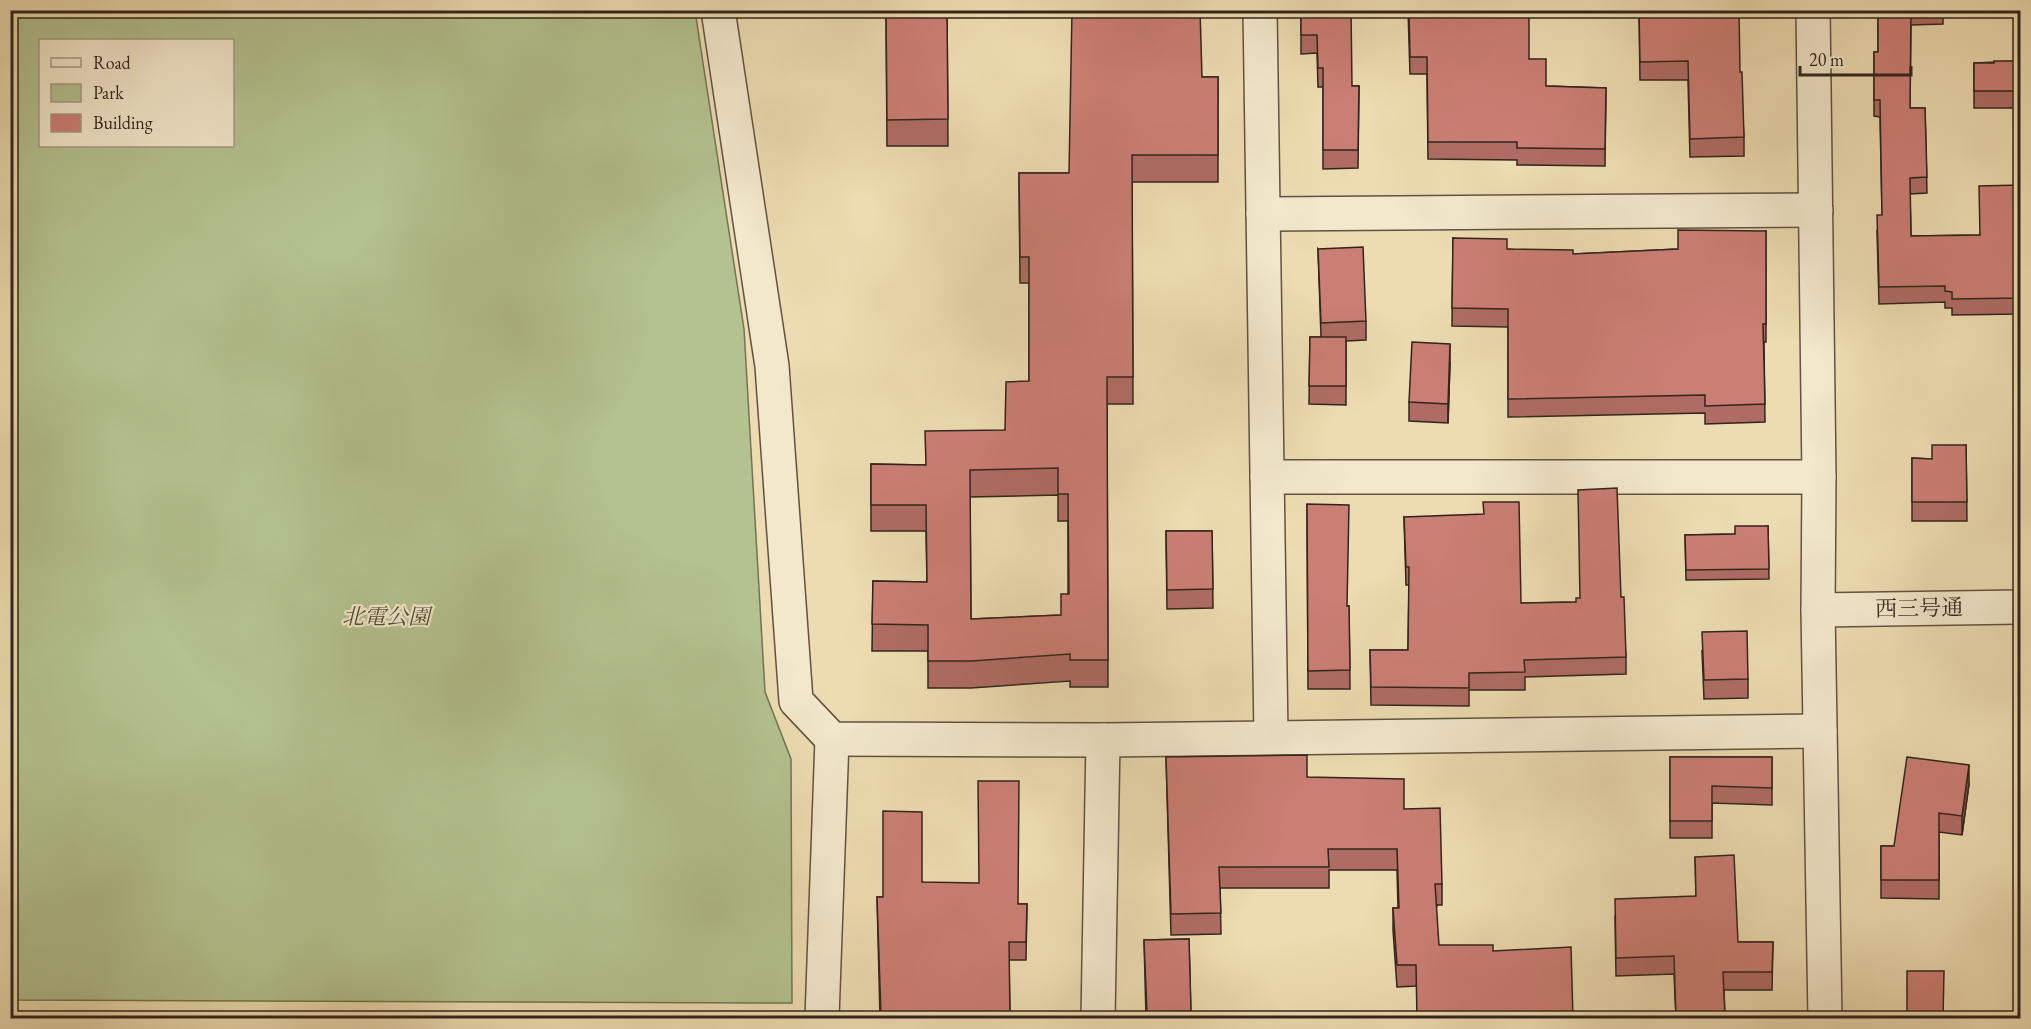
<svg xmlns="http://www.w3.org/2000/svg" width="2031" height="1029" viewBox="0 0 2031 1029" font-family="'EB Garamond','Noto Serif JP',serif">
<rect width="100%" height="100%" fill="#eddcb1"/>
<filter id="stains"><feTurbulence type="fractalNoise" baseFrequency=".00333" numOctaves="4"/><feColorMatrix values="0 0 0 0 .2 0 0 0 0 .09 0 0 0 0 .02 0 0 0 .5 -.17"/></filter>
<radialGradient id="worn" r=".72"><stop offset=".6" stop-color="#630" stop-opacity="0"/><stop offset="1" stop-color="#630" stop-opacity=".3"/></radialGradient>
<!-- green -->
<path fill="#b3c28f" stroke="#727356" stroke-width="1.5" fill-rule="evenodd" d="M11,10l684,1 49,318 21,363 26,67 1,244 -781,-3zM40,40h192v106h-192z"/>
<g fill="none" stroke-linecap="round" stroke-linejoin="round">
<defs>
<g id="minor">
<polyline points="718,10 772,366 796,701 832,739 1103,740 1820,731"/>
<polyline points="1260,10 1271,736"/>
<polyline points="1263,214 1816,210"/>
<polyline points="1267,477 1819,477"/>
<polyline points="822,1018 832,739"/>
<polyline points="1098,1018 1103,740"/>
</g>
<g id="tertiary">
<polyline points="1813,10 1819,477 1818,610 1825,1018"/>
<polyline points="1818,610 2020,607"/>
</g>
</defs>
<!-- minor casing -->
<use href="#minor" stroke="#615243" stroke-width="36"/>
<!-- tertiary casing -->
<use href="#tertiary" stroke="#615243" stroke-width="36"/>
<!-- minor -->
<use href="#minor" stroke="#f3e8cc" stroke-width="33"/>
<!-- tertiary -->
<use href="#tertiary" stroke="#f3e8cc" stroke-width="33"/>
</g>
<!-- wall -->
<g fill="#af6c64" stroke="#32241e" stroke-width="1.5" fill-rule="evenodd">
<polygon points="886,10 947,10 948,146 887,146"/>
<polygon points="1301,10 1352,86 1359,86 1358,168 1323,169 1323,87 1318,87 1317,53 1301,54"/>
<polygon points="1408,10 1529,59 1546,86 1606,88 1605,166 1517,165 1517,160 1428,159 1427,74 1410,74"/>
<polygon points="1639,10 1740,72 1744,137 1744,156 1690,157 1688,80 1640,80"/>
<polygon points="1878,10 1945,10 1943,11 1943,24 1911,25 1910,108 1925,108 1927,193 1910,194 1911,236 1979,235 2020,185 2020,314 1952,315 1952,308 1945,308 1945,302 1879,304 1877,231 1882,215 1880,117 1874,116 1874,52 1878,52"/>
<polygon points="2020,61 2020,108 1974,108 1974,63"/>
<path d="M1202,77h16v105h-86l1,222h-26l1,283h-38v-6l-99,7h-43v-37h-56l1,-70 54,1 -1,-51h-55v-67l55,1 79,-35 24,-49v-98h-9l-1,-110h50zM1058,495v26h10v73l-7,21 -90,4 -1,-122z"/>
<polygon points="1766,231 1766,342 1764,342 1765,422 1705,424 1705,413 1508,417 1508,327 1452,326 1453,238 1507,249 1573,254 1678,249"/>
<polygon points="1318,249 1366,321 1366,340 1346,341 1346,405 1309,404 1310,337 1321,337"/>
<polygon points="1450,363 1448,423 1409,421 1409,402"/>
<polygon points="1966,445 1967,521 1912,521 1912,458 1932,459"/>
<polygon points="1307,504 1347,606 1349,606 1350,689 1308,689"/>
<polygon points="1404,517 1521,603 1576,602 1621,597 1626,657 1626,674 1525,677 1525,690 1469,690 1469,706 1371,705 1370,650 1408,650 1409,585 1406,585"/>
<polygon points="1768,526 1769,579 1686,580 1685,535 1735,534"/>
<polygon points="1166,531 1212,531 1213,608 1167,609"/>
<polygon points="1702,651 1748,679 1748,698 1704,699"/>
<polygon points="1166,757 1307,777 1404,809 1442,884 1442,905 1437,905 1416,986 1397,987 1393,930 1393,908 1398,908 1397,870 1329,870 1329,888 1220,888 1221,934 1171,935"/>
<polygon points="1670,757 1772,757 1772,805 1712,803 1712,838 1670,838"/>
<polygon points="1969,784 1962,835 1939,832 1939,899 1881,898 1881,846 1894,846"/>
<polygon points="1695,857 1738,942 1773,942 1772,990 1724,990 1725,1018 1676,1018 1674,974 1616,976 1615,916 1696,896"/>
<polygon points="922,882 1018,904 1027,904 1026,960 1009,960 1010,1018 880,1018 877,897 883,897"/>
<polygon points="1189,939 1191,1018 1146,1018 1144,940"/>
</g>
<!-- shaded-wall -->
<g fill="#8e5851" stroke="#32241e" stroke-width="1.5">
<polygon points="1450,344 1450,363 1448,423 1448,404"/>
<polygon points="1969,765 1969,784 1962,835 1962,816"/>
</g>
<!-- building -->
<g fill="#cb7e74" stroke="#32241e" stroke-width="1.5" fill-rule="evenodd">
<polygon points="886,10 947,10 948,119 887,120"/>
<path d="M1072,10h128l2,67h16v78h-86l1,222h-26l1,283h-38v-6l-99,7h-43v-36l-56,-1 1,-43 54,1 -1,-77h-55v-41l55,1 -1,-34 80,-1 1,-48 23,-1v-124h-9l-1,-84h50zM1058,468v26h10l1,100h-8v21l-90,4 -1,-149z"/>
<polygon points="1301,10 1351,10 1352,86 1359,86 1358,150 1323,150 1323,68 1318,68 1317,35 1301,35"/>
<polygon points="1409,10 1529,10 1529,59 1546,59 1546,86 1606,88 1605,149 1517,148 1517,142 1428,142 1427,57 1410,57"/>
<polygon points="1639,10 1739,10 1740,72 1742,72 1744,137 1690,139 1688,61 1640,62"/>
<polygon points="1878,10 1911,10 1910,108 1925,108 1927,177 1910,178 1911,236 1980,235 1979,186 2020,185 2020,298 1952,299 1952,292 1945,291 1945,286 1879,287 1877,215 1882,215 1880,100 1874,100 1874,52 1878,52"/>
<polygon points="1994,61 2020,61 2020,91 1974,91 1974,63 1994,63"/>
<polygon points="1678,230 1766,231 1766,324 1763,324 1765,404 1705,406 1705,395 1508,399 1508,309 1452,308 1453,238 1507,239 1507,249 1573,250 1573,254 1678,249"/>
<polygon points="1363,247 1366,321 1321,323 1318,249"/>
<polygon points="1310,337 1346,337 1346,386 1309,386"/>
<polygon points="1412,342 1450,344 1448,404 1409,402"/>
<polygon points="1932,445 1966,445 1967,502 1912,502 1912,458 1932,459"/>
<polygon points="1617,488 1621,597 1624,597 1626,657 1524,660 1525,672 1469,673 1469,688 1371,687 1370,650 1408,650 1409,567 1406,567 1404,517 1484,514 1483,502 1519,502 1521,603 1576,602 1576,598 1580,598 1578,490"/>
<polygon points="1307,504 1349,505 1347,606 1349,606 1350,670 1308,671"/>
<polygon points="1735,526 1768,526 1769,569 1686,570 1685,535 1735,534"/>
<polygon points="1166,531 1212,531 1213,589 1167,590"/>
<polygon points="1747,631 1748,679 1704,680 1702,632"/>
<polygon points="1307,755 1307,777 1404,779 1404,809 1440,808 1442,884 1435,884 1439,945 1493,945 1493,951 1571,947 1573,1018 1417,1018 1416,965 1397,965 1393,908 1399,908 1397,849 1328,849 1329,867 1219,867 1221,913 1171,914 1166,757"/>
<polygon points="1670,757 1772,757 1772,788 1712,786 1712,821 1670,821"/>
<polygon points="1907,757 1969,765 1962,816 1939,813 1939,880 1881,880 1881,846 1894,846"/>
<polygon points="978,781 1019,781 1018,904 1027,904 1026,942 1009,942 1010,1018 974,1018 974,1013 881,1016 877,897 883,897 883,811 922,812 922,882 979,883"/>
<polygon points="1734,855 1738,942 1773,942 1772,972 1723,972 1725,1018 1676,1018 1674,956 1616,958 1615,899 1696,896 1695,857"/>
<polygon points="1189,939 1191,1011 1147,1012 1144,940"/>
<polygon points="1907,971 1944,971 1943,1018 1907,1018"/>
</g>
<g text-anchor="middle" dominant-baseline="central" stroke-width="4.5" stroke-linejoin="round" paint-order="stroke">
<!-- street labels -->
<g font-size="22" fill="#32241e" stroke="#f3e8cc">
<text transform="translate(1919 608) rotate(-1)">西三号通</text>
</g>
<!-- park labels -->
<g font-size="22" font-style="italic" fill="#524c3a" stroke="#f3e8cc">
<text x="386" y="616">北電公園</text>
</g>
</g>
<!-- margin -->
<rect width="2031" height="1029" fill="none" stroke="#eddcb1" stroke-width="36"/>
<rect x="12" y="12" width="2007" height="1005" fill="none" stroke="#32241e" stroke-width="3"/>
<rect x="18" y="18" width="1995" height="993" fill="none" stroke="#32241e" stroke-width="1.5"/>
<!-- legend -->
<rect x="39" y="39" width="195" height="108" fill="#f3e8cc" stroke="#a69a86" stroke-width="1.5"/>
<rect x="51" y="58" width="30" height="9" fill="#f3e8cc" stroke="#a69a86" stroke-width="1.5"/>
<text x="93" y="69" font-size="18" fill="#32241e">Road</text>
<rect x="51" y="84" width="30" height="18" fill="#b3c28f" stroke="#a69a86" stroke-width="1.5"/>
<text x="93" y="99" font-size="18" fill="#32241e">Park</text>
<rect x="51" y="114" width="30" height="18" fill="#cb7e74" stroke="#a69a86" stroke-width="1.5"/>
<text x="93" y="129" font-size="18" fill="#32241e">Building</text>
<!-- scale -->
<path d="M1800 66v9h111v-9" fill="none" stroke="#32241e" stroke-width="3"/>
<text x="1809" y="66" font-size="18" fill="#32241e" stroke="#f3e8cc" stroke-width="4.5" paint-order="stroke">20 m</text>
<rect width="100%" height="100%" filter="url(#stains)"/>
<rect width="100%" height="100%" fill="url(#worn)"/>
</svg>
